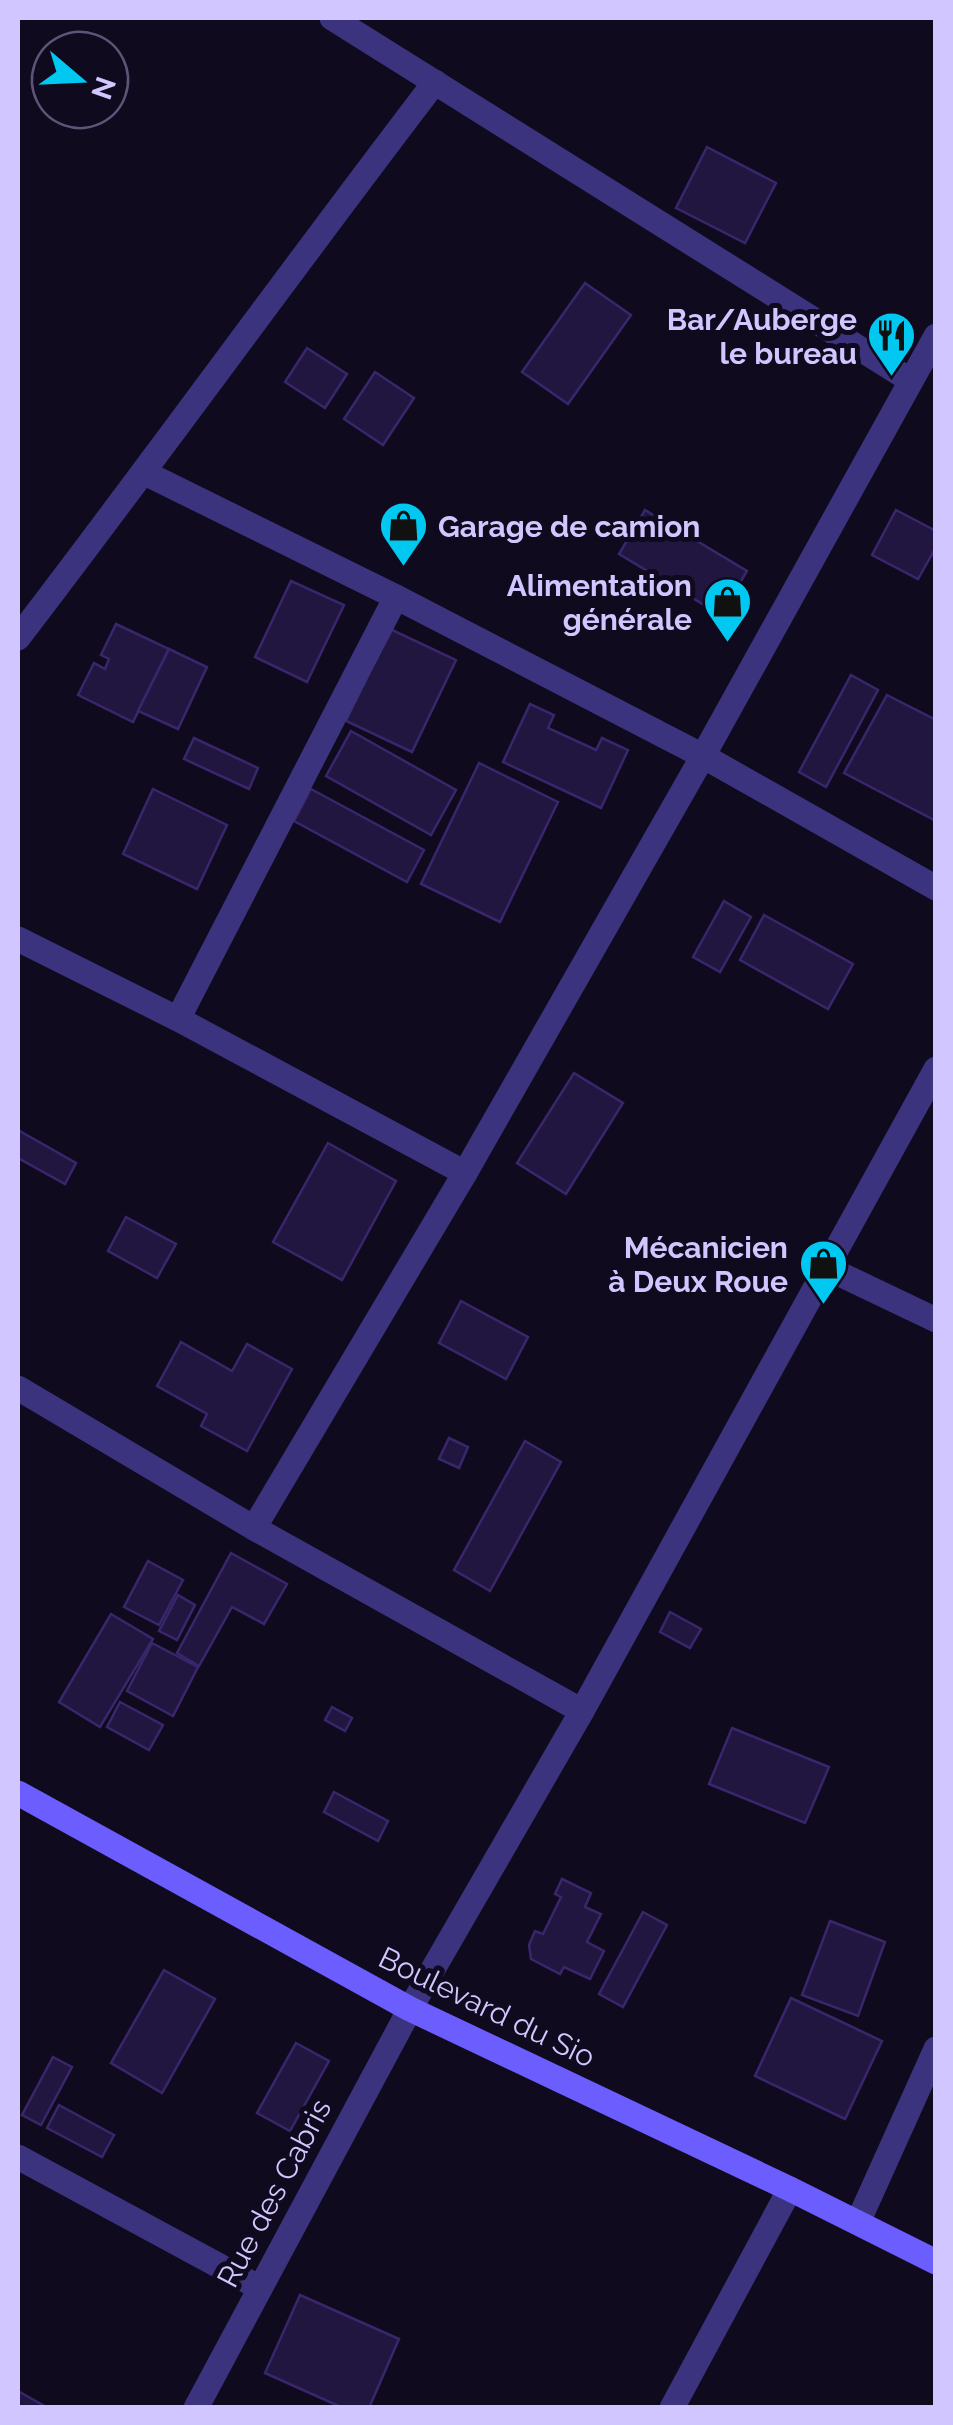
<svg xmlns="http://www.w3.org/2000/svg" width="953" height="2425" viewBox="0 0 953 2425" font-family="Raleway,sans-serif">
<rect width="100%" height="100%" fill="#0f0a1d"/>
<!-- building -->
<g fill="#21163f" stroke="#39266c" stroke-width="2.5">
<polygon points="707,147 776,183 745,243 676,208"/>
<polygon points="585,283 631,315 568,404 522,372"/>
<polygon points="307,348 347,374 325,408 285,382"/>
<polygon points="375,372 414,398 383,445 344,419"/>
<polygon points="645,510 747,571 721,615 619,554"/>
<polygon points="896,510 936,531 936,547 918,579 872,555"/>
<polygon points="291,581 344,605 307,682 255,657"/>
<polygon points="116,624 169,649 133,722 78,695 94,663 105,669 109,659 101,655"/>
<polygon points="390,629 456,660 412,752 346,721"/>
<polygon points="169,649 207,667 178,729 138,711"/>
<polygon points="851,675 878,690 826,787 799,772"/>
<polygon points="887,695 936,720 936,821 844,773"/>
<polygon points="530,704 554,715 548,728 596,750 602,738 628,750 601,808 503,762"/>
<polygon points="351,731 456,790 431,835 326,776"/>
<polygon points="194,738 258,768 249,789 184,759"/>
<polygon points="479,763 558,802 500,922 421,884"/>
<polygon points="153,789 227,825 197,889 123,854"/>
<polygon points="311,789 424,850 407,882 294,821"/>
<polygon points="724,901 751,917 720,972 693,957"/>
<polygon points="764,915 853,964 828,1009 740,960"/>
<polygon points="574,1073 623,1103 566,1194 517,1163"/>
<polygon points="18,1130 76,1163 65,1184 18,1158"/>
<polygon points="328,1143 396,1181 342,1280 273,1242"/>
<polygon points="126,1217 176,1244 157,1278 108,1251"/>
<polygon points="461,1301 528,1337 506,1379 439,1343"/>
<polygon points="181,1342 232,1371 247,1344 292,1369 247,1451 201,1426 207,1414 157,1386"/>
<polygon points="449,1438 468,1447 459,1468 439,1459"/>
<polygon points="525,1441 561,1462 490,1591 454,1570"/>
<polygon points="231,1553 287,1584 264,1624 232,1607 199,1666 177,1653"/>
<polygon points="148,1561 183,1580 159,1625 124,1607"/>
<polygon points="178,1595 195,1605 177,1640 159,1631"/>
<polygon points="670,1612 701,1629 690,1648 660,1632"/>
<polygon points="111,1614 153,1639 100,1727 59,1702"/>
<polygon points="152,1643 198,1667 173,1716 127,1691"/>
<polygon points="120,1702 163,1725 149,1750 107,1727"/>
<polygon points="332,1707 352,1718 345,1731 325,1720"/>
<polygon points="732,1728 829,1767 805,1823 709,1784"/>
<polygon points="334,1792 388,1821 378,1841 324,1812"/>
<polygon points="562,1879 591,1893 585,1907 601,1914 587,1942 604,1951 590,1979 564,1967 560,1974 531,1959 529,1945 535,1931 543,1934 561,1897 555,1894"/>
<polygon points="643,1912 667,1925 623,2007 599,1994"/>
<polygon points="830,1921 885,1942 858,2016 802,1995"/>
<polygon points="164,1970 215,1999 162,2093 111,2063"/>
<polygon points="791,1998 882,2041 845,2119 755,2076"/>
<polygon points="296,2043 329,2061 290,2131 257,2113"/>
<polygon points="53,2057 72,2067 41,2125 22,2115"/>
<polygon points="59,2105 114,2135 102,2157 47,2128"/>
<polygon points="300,2295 399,2339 369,2408 343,2408 265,2373"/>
<polygon points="18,2391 48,2408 18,2408"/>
</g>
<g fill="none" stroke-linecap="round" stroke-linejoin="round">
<!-- street -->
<g stroke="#3b337e" stroke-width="25">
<polyline points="332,18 910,380"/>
<polyline points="145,473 396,597 703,756 936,888"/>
<path d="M18,638c141,-184 276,-372 417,-556"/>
<polyline points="18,939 178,1019 465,1173"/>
<polyline points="178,1019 396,597"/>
<polyline points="825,1267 936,1320"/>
<polyline points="18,1388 254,1528 582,1711"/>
<polyline points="254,1528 465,1173 703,756 936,336"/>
<polyline points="18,2157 260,2288"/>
<polyline points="858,2222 936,2049"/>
<polyline points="196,2408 410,2009 582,1711 936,1069"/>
<polyline points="672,2408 790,2189"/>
</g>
<!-- secondary -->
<polyline stroke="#6c5dff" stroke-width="25" points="18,1793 410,2009 790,2189 936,2262"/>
</g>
<!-- icons -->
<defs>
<symbol id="restaurant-pin" viewBox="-11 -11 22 30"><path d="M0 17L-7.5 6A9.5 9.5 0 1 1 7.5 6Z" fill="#00c8f1" stroke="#0f0a1d"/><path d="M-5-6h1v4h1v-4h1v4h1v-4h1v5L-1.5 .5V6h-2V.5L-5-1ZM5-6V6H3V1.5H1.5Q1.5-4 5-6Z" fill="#111"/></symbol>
<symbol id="shop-pin" viewBox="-11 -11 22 30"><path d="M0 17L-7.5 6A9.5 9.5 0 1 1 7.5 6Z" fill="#00c8f1" stroke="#0f0a1d"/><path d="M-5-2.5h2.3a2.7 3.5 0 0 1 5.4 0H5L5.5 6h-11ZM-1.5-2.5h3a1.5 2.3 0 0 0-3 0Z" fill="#111"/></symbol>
</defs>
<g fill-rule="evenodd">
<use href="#restaurant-pin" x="864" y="308" width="55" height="75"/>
<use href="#shop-pin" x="376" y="498" width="55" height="75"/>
<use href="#shop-pin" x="700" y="574" width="55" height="75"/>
<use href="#shop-pin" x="796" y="1236" width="55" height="75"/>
</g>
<g text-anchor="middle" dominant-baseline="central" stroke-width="10" stroke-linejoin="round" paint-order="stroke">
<!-- poi labels -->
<g font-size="30" font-weight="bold" fill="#d1c6ff" stroke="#0f0a1d" text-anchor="end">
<text x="857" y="319">Bar/Auberge<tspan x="857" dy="34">le bureau</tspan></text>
<text x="438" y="526" text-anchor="start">Garage de camion</text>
<text x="692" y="585">Alimentation<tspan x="692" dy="34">générale</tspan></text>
<text x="788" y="1247">Mécanicien<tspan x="788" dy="34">à Deux Roue</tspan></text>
</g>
<!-- street labels -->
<g font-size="30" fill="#d1c6ff" stroke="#0f0a1d">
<text transform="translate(487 2007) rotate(26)">Boulevard du Sio</text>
<text transform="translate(274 2193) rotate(-62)">Rue des Cabris</text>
</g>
</g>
<!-- border -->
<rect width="953" height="2425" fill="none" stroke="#d1c6ff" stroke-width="40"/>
<!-- north arrow -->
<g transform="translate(80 80) rotate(109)"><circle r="48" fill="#0f0a1d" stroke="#5d5577" stroke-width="2.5"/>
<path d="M0-8L18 38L0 25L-18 38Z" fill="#00c8f1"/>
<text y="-15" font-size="28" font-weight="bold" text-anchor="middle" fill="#d1c6ff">N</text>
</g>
</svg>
